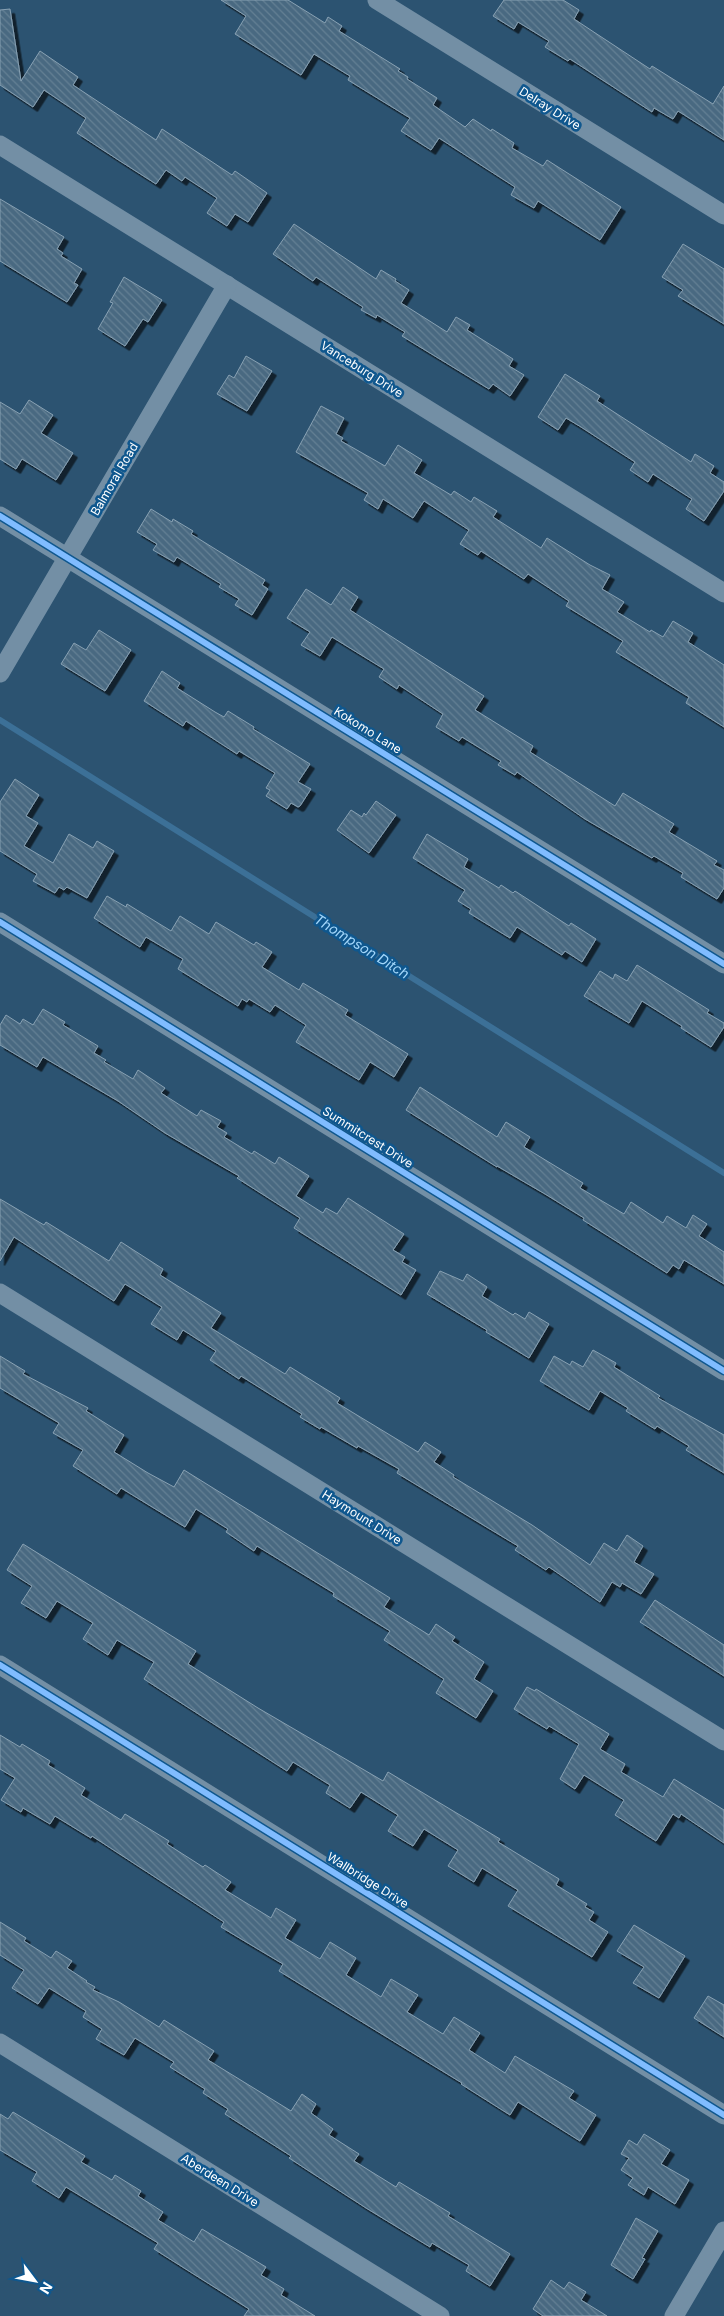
<svg xmlns="http://www.w3.org/2000/svg" width="724" height="2316" viewBox="0 0 724 2316" font-family="Inter,sans-serif">
<defs>
<pattern id="building-back-hatch" width="6" height="6" patternUnits="userSpaceOnUse" patternTransform="scale(1.25)"><rect width="6" height="6" fill="#496981"/><path d="M-1 5l2 2M0 0l6 6M5-1l2 2" fill="none" stroke="#648094"/></pattern>
<filter id="shadow"><feDropShadow dx="4.5" dy="4.5" stdDeviation="0" flood-color="#0009"/></filter>
</defs>
<rect width="100%" height="100%" fill="#2c5371"/>
<g fill="none" stroke-linecap="round" stroke-linejoin="round">
<!-- stream -->
<polyline stroke="#3c7097" stroke-width="6" points="0,720 724,1173"/>
</g>
<!-- building -->
<g fill="url(#building-back-hatch)" stroke="#88a1b3" filter="url(#shadow)">
<polygon points="221,0 288,0 325,23 328,17 342,26 339,31 400,69 398,71 408,77 407,79 437,98 433,105 465,127 473,119 491,131 492,129 514,143 512,148 543,166 547,160 621,207 600,240 538,201 534,208 511,195 515,187 439,138 431,150 401,131 410,118 348,80 350,76 314,54 301,75 235,34 246,16"/>
<polygon points="504,0 563,0 579,10 574,19 650,69 652,66 713,104 724,86 724,140 678,111 673,119 654,108 652,112 570,59 568,61 545,47 549,41 518,22 514,29 493,16"/>
<polygon points="10,9 21,81 40,51 78,77 73,85 156,140 162,129 232,175 235,171 267,193 248,222 235,214 227,226 207,213 217,198 185,177 182,181 166,170 156,184 120,161 77,133 86,118 44,90 33,107 0,85 0,10"/>
<polygon points="0,199 64,237 57,249 63,253 61,256 82,269 74,283 78,285 67,302 0,261"/>
<polygon points="294,224 376,279 381,270 396,279 395,281 409,290 401,303 447,332 456,317 470,325 467,330 513,359 509,366 524,375 510,396 493,384 489,389 402,336 405,332 377,315 376,318 361,310 363,307 316,277 313,281 273,254"/>
<polygon points="683,244 724,269 724,324 678,296 683,290 662,277"/>
<polygon points="124,277 162,300 148,322 143,319 125,346 98,329 113,303 110,302"/>
<polygon points="246,356 272,371 247,411 217,394 229,375 234,378"/>
<polygon points="565,374 600,396 597,401 691,462 695,454 714,466 710,473 724,482 724,491 704,521 686,509 692,499 653,474 648,482 630,470 635,462 581,427 566,418 558,430 538,417"/>
<polygon points="29,400 53,415 41,433 73,453 56,480 22,459 16,469 0,459 0,402 20,414"/>
<polygon points="321,406 344,418 336,434 343,438 341,441 385,466 398,445 422,460 414,473 451,495 454,491 471,502 474,497 497,511 493,517 541,548 547,538 590,565 610,575 602,589 624,602 617,612 650,632 651,630 663,637 673,621 693,633 688,642 724,665 724,727 686,703 689,697 616,652 623,641 566,606 569,601 528,574 524,579 481,551 478,555 460,544 469,530 424,501 413,518 383,499 378,509 364,500 368,493 296,452"/>
<polygon points="151,509 172,522 173,519 193,531 191,534 265,580 262,585 268,589 252,615 235,605 239,599 219,587 221,584 177,557 174,562 153,550 157,544 137,532"/>
<polygon points="343,587 358,597 350,610 484,696 475,710 533,746 530,752 615,806 623,793 674,824 669,832 717,861 714,865 724,870 724,888 717,899 681,877 683,873 654,856 652,858 585,819 517,772 515,775 498,765 501,761 462,737 459,741 436,727 443,714 399,685 397,689 379,677 384,669 332,637 320,656 301,645 310,632 287,618 306,589 331,605"/>
<polygon points="99,630 131,650 105,691 61,664 74,643 86,650"/>
<polygon points="162,671 180,683 177,688 215,712 224,717 228,711 254,727 253,729 310,764 298,782 311,789 300,806 298,807 291,803 287,809 266,796 270,790 266,788 275,773 239,751 237,754 186,721 183,726 144,701"/>
<polygon points="15,779 39,795 26,816 38,823 24,846 53,863 69,834 93,848 97,841 114,851 87,898 67,887 64,890 59,887 55,893 33,881 37,874 0,851 0,802"/>
<polygon points="376,801 396,815 369,853 337,830 351,810 362,817 364,813 366,815"/>
<polygon points="427,834 468,859 464,867 499,888 501,885 513,893 515,891 569,926 571,923 596,939 582,962 565,951 562,955 517,927 510,938 469,913 471,909 458,901 465,890 413,858"/>
<polygon points="107,896 126,907 127,904 171,931 180,916 209,934 216,922 254,945 256,942 272,952 262,967 299,990 303,983 348,1010 345,1015 408,1054 394,1077 370,1062 359,1080 296,1042 306,1025 275,1005 270,1012 249,999 247,1002 242,999 238,1006 178,969 183,959 146,937 140,947 94,918"/>
<polygon points="637,965 709,1010 707,1013 724,1023 724,1027 711,1047 681,1028 682,1026 642,1001 629,1023 584,996 600,971 613,979 615,974 627,981"/>
<polygon points="43,1009 65,1022 63,1025 98,1046 94,1053 106,1060 104,1062 133,1079 138,1070 165,1088 161,1093 197,1116 201,1110 221,1121 217,1127 227,1133 224,1137 252,1154 254,1151 275,1164 279,1157 309,1176 296,1196 323,1213 326,1208 337,1214 348,1198 404,1234 393,1250 405,1257 402,1262 416,1270 401,1295 294,1228 300,1218 237,1178 239,1176 165,1133 118,1101 43,1057 37,1067 0,1045 0,1025 6,1015 20,1024 23,1019 33,1025"/>
<polygon points="420,1087 497,1137 506,1122 530,1137 524,1147 583,1183 580,1188 624,1214 631,1202 663,1223 667,1216 686,1228 693,1215 707,1224 699,1236 724,1252 724,1284 684,1260 679,1269 673,1265 667,1273 583,1220 584,1218 545,1194 497,1166 497,1167 406,1110"/>
<polygon points="0,1199 44,1225 46,1222 109,1261 121,1242 163,1269 160,1275 221,1313 211,1328 285,1374 290,1367 340,1398 337,1403 418,1452 425,1442 441,1452 434,1462 454,1475 453,1477 532,1525 590,1565 604,1543 617,1551 627,1535 643,1546 634,1562 654,1574 641,1594 622,1583 620,1587 612,1582 600,1602 549,1567 546,1570 515,1550 518,1546 397,1473 399,1469 358,1446 357,1448 321,1427 320,1429 300,1417 302,1414 241,1376 239,1379 210,1360 216,1351 183,1330 177,1340 151,1324 162,1307 125,1284 114,1301 14,1237 0,1261"/>
<polygon points="440,1271 463,1281 467,1274 487,1287 482,1296 513,1315 515,1313 525,1319 529,1312 549,1324 529,1358 486,1332 487,1330 427,1294"/>
<polygon points="593,1350 616,1363 614,1367 660,1396 658,1398 724,1435 724,1473 686,1450 689,1446 657,1426 655,1429 626,1411 628,1408 600,1391 589,1410 540,1381 554,1356 570,1365 572,1361 583,1367"/>
<polygon points="0,1356 25,1371 23,1374 88,1408 86,1411 124,1435 114,1452 148,1473 174,1487 184,1470 390,1598 384,1607 429,1635 436,1624 455,1637 452,1641 484,1662 474,1679 493,1691 476,1718 436,1693 444,1679 384,1640 390,1631 333,1596 334,1593 257,1546 254,1551 226,1532 228,1529 196,1509 185,1527 121,1488 117,1494 73,1466 83,1450 53,1433 59,1423 0,1388"/>
<polygon points="23,1544 196,1651 188,1664 258,1708 383,1781 388,1772 500,1839 498,1842 559,1879 556,1885 587,1904 585,1907 594,1912 589,1920 608,1932 592,1957 508,1906 518,1890 482,1868 474,1882 448,1866 458,1850 424,1829 413,1846 388,1831 398,1815 361,1792 350,1808 326,1793 330,1785 293,1762 287,1771 144,1679 154,1662 117,1640 108,1655 83,1639 93,1623 57,1601 46,1618 21,1603 32,1586 7,1570"/>
<polygon points="655,1600 724,1645 724,1676 640,1622"/>
<polygon points="527,1687 535,1691 536,1689 609,1734 600,1749 625,1764 621,1772 663,1797 674,1779 724,1810 724,1843 681,1814 679,1818 673,1814 656,1841 615,1815 624,1800 584,1775 575,1789 560,1779 579,1744 549,1726 547,1729 514,1709"/>
<polygon points="0,1735 20,1747 22,1744 50,1761 48,1765 85,1788 81,1795 121,1820 125,1814 169,1841 167,1844 203,1867 205,1865 231,1882 225,1890 271,1918 276,1908 296,1920 285,1938 320,1959 330,1942 356,1958 346,1975 381,1997 391,1979 418,1995 407,2012 443,2034 454,2017 480,2033 469,2050 505,2073 515,2056 574,2091 569,2098 596,2115 580,2141 518,2102 510,2115 461,2084 462,2083 279,1971 283,1964 221,1927 224,1922 92,1836 91,1838 55,1816 50,1824 23,1808 21,1812 1,1800 15,1778 0,1769"/>
<polygon points="0,1922 26,1938 24,1941 51,1958 56,1951 72,1961 67,1968 87,1981 86,1982 95,1987 93,1990 119,2002 159,2027 164,2020 214,2051 208,2060 291,2111 302,2094 316,2104 311,2113 333,2129 329,2135 359,2154 354,2161 396,2187 399,2182 450,2213 448,2216 510,2254 490,2286 466,2271 469,2265 432,2243 430,2247 366,2208 289,2158 291,2156 225,2114 228,2109 203,2093 205,2089 170,2067 174,2062 135,2038 124,2055 96,2039 102,2029 83,2017 86,2011 49,1988 38,2004 12,1988 24,1970 0,1955"/>
<polygon points="634,1925 685,1956 659,1998 633,1983 644,1967 617,1951"/>
<polygon points="708,1996 724,2005 724,2037 694,2018"/>
<polygon points="13,2112 85,2156 81,2162 112,2180 115,2175 141,2191 138,2196 163,2212 158,2220 194,2242 202,2229 266,2267 261,2275 284,2289 281,2295 315,2316 244,2316 249,2309 154,2249 158,2243 66,2187 59,2198 32,2181 37,2172 0,2150 0,2114 8,2119"/>
<polygon points="644,2134 670,2150 661,2164 689,2180 675,2204 648,2187 644,2195 628,2185 633,2178 621,2170 629,2158 621,2154 629,2140 637,2145"/>
<polygon points="636,2218 658,2231 642,2258 645,2259 633,2279 611,2265"/>
<polygon points="551,2280 564,2289 569,2282 586,2292 581,2300 607,2316 543,2316 533,2309"/>
</g>
<g fill="none" stroke-linecap="round" stroke-linejoin="round">
<!-- street -->
<g stroke="#738fa5" stroke-width="19">
<polyline points="377,0 724,215"/>
<polyline points="0,145 724,593"/>
<polyline points="0,516 724,964"/>
<polyline points="0,673 227,285"/>
<polyline points="0,922 724,1371"/>
<polyline points="0,1293 724,1741"/>
<polyline points="0,1665 724,2115"/>
<polyline points="0,2043 440,2316"/>
<polyline points="674,2316 724,2231"/>
</g>
<defs>
<g id="cycleway">
<polyline points="0,516 724,964"/>
<polyline points="0,922 724,1371"/>
<polyline points="0,1665 724,2115"/>
</g>
</defs>
<!-- cycleway casing -->
<use href="#cycleway" stroke="#0f578e" stroke-width="9"/>
<!-- cycleway -->
<use href="#cycleway" stroke="#80bcff" stroke-width="6"/>
</g>
<g text-anchor="middle" dominant-baseline="central" stroke-width="5" stroke-linejoin="round" paint-order="stroke">
<!-- street labels -->
<g font-size="12" fill="#fff" stroke="#0f578e">
<text transform="translate(550 108) rotate(32)">Delray Drive</text>
<text transform="translate(362 369) rotate(32)">Vanceburg Drive</text>
<text transform="translate(114 479) rotate(-60)">Balmoral Road</text>
<text transform="translate(368 730) rotate(32)">Kokomo Lane</text>
<text transform="translate(368 1137) rotate(32)">Summitcrest Drive</text>
<text transform="translate(362 1517) rotate(32)">Haymount Drive</text>
<text transform="translate(368 1880) rotate(32)">Wallbridge Drive</text>
<text transform="translate(220 2180) rotate(32)">Aberdeen Drive</text>
</g>
<!-- water labels -->
<g font-size="14" font-style="italic" fill="#a2d6fa" stroke="#0f578e">
<text transform="translate(362 946) rotate(32)">Thompson Ditch</text>
</g>
</g>
<!-- north arrow -->
<g transform="translate(35 2281) rotate(122)" stroke="#0f578e" stroke-width="4" paint-order="stroke">
<path d="M0-4L9 19L0 12L-9 19Z" fill="#ffffff"/>
<text y="-8" font-size="14" font-weight="bold" text-anchor="middle" fill="#ffffff">N</text>
</g>
</svg>
